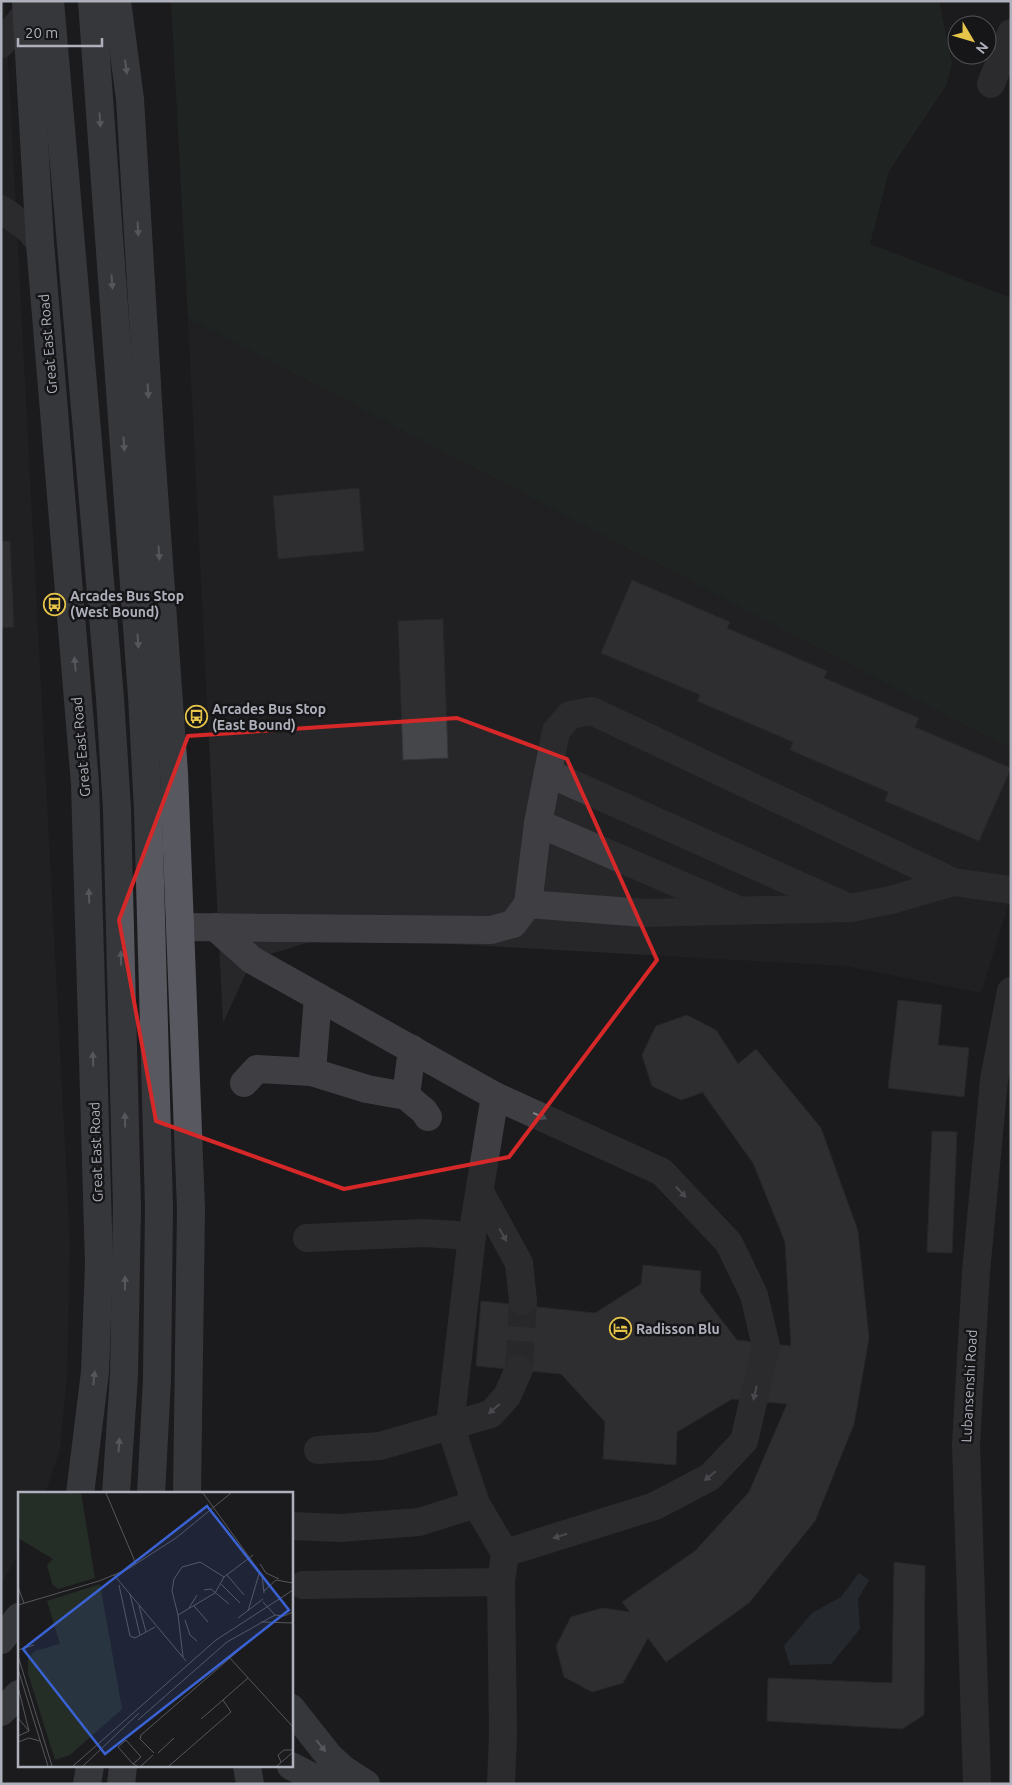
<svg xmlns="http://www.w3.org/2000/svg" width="1012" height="1785" viewBox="0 0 1012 1785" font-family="Ubuntu,sans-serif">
<rect width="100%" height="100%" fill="#1b1b1d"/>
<!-- built -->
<g fill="#27272a">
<polygon points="1,1 5,1 70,1242 67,1376 60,1449 45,1494 19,1494 19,1553 1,1584"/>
<polygon points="188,318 1011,749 1011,895 981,993 846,966 325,937 252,960 223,1023"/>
</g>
<!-- green -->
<polygon fill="#252d27" points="171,1 939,1 952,63 947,84 889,171 870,244 1011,298 1011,749 188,318"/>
<!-- water -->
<polygon fill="#313840" points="859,1573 869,1580 858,1599 860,1629 831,1664 790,1665 784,1646 812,1613 841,1597"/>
<!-- building -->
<g fill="#45464a" stroke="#353539">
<polygon points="359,488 364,551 278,559 273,496"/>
<polygon points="1,541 10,541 14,627 1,628"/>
<polygon points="632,580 730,622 727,628 827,671 824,678 919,718 915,727 1011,768 979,841 885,801 888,792 790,750 793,742 697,701 700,695 601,653"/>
<polygon points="443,619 448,758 403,760 398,621"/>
<polygon points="898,1000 942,1005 938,1045 969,1048 964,1097 888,1088"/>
<polygon points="687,1015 716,1030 738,1064 756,1049 821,1128 858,1231 869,1338 854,1424 815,1521 749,1603 666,1662 648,1638 623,1683 592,1692 564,1677 556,1646 571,1617 602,1608 630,1612 622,1602 695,1551 749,1492 787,1404 732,1399 677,1432 676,1465 603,1459 605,1422 561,1374 476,1366 481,1301 595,1313 641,1284 643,1265 701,1271 700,1292 737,1340 791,1346 785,1242 753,1163 703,1093 704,1092 681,1100 652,1086 642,1055 656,1026"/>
<polygon points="932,1131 957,1132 952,1253 927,1252"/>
<polygon points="894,1562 925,1566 924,1715 902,1729 767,1721 768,1678 892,1683"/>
</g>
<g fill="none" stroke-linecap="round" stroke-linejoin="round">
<!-- minor-tunnel -->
<polyline stroke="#38393d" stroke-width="28" stroke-dasharray="28 14" stroke-linecap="butt" points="519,1369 523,1301"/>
<!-- minor -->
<g stroke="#3e3e43" stroke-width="28">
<polyline points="1,44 26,14"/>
<polyline points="991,84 1011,33"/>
<polyline points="1,209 29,229 40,243"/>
<polyline points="548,773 843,905"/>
<polyline points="538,823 732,907"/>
<polyline points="528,904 538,823 556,731 570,715 592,711 953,882"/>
<polyline points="181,927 491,930 513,924 528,904 644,913 851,908 891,900 953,882 1011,890"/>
<polyline points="215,927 252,960 495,1096 472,1236 450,1425 476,1504 505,1553 501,1582 503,1733 501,1784"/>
<polyline points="312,1072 318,997"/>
<polyline points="244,1083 257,1069 312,1072 367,1089 406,1096 424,1111 428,1117"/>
<polyline points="406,1096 412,1049"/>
<polyline points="495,1096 662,1172 729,1243 754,1295 766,1346 744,1441 710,1477 655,1506 505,1553"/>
<polyline points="480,1192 519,1263 523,1301"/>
<polyline points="307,1238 424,1233 472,1236"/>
<polyline points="318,1450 380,1446 491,1414 507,1396 519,1369"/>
<polyline points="291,1526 340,1528 419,1522 476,1504"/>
<polyline points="303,1585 501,1582"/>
<polyline points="977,1784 966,1444 976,1272 994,1080 1011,991"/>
</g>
<!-- major -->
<g stroke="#585960" stroke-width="28">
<polyline points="26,1 40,243 85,784 99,1263 95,1372 80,1494"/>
<polyline points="50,1 110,698 117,809 127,1207 124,1375 116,1494"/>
<polyline points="92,1 142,696 148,810 159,1207 157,1380 151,1494"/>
<polyline points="117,1 130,99 151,451 174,773 191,1209 187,1494"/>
<polyline points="1,1640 19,1617"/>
<polyline points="291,1708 329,1756 343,1769 366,1784"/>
<polyline points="1,1712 19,1694"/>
<polyline points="247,1766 250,1784"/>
<polyline points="291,1766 312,1777 328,1784"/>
<polyline points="87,1784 90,1766"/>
<polyline points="121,1784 123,1766"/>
</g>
</g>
<!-- one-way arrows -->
<defs><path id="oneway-solid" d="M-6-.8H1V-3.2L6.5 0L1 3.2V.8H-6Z" transform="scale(1.25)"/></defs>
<g fill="#9d9fa9">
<use href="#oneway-solid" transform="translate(126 67) rotate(82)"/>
<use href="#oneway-solid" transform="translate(100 120) rotate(86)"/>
<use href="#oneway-solid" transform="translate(138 229) rotate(87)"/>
<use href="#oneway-solid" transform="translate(112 282) rotate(86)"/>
<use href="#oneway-solid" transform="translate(148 391) rotate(87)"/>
<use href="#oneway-solid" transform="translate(124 444) rotate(86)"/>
<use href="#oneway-solid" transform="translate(159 553) rotate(86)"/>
<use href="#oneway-solid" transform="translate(138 641) rotate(86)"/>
<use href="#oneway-solid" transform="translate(75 664) rotate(-95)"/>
<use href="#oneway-solid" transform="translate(89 896) rotate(-92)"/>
<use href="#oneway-solid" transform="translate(121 958) rotate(-91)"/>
<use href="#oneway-solid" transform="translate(93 1059) rotate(-92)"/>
<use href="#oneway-solid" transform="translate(125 1120) rotate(-91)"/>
<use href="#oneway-solid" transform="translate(125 1283) rotate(-89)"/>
<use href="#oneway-solid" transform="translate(94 1378) rotate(-84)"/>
<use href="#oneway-solid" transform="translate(119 1445) rotate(-86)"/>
<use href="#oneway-solid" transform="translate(321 1746) rotate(51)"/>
</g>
<g fill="#81838b">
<use href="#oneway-solid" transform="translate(540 1116) rotate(24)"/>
<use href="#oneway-solid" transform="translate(681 1192) rotate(47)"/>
<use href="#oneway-solid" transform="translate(503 1235) rotate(61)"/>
<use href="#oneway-solid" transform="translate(755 1393) rotate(103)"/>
<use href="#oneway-solid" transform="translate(494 1409) rotate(139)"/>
<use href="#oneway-solid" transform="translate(710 1476) rotate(141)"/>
<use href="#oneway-solid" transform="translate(560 1536) rotate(163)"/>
</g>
<!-- marked area -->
<path d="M0 0H1012V1785H0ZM457,718l110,41 90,201 -148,197 -165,32 -188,-68 -37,-201 69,-184z" fill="#1b1b1d" fill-opacity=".55" fill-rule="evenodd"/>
<path fill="none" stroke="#d62828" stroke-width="4" stroke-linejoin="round" d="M457,718l110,41 90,201 -148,197 -165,32 -188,-68 -37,-201 69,-184z"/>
<!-- icons -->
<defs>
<symbol id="bus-ring" viewBox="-11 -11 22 22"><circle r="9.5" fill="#161618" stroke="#e6c449" stroke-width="1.5"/><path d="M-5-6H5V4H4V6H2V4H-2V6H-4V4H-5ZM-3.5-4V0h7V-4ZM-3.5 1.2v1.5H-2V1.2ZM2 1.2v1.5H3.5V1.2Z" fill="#e6c449"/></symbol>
<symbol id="hotel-ring" viewBox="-11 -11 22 22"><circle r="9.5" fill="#161618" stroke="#e6c449" stroke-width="1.5"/><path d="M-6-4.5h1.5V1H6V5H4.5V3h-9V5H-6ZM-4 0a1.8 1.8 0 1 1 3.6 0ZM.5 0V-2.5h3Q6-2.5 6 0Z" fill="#e6c449"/></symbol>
</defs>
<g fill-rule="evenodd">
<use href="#bus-ring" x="42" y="592" width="25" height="25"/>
<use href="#bus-ring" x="184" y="704" width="25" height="25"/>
<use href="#hotel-ring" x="608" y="1316" width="25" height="25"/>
</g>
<g text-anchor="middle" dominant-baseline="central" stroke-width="5" stroke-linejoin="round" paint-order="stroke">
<!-- street labels -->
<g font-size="14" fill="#aeb1bb" stroke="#161618">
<text transform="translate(48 344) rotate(-95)">Great East Road</text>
<text transform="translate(81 747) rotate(-95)">Great East Road</text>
<text transform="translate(96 1152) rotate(-92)">Great East Road</text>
<text transform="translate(969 1386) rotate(-87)">Lubansenshi Road</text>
</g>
<!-- poi labels -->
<g font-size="14" font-weight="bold" fill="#aeb1bb" stroke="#161618" text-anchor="start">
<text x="70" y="596">Arcades Bus Stop<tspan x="70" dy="16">(West Bound)</tspan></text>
<text x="212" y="709">Arcades Bus Stop<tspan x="212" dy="16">(East Bound)</tspan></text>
<text x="636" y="1329">Radisson Blu</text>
</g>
</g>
<!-- overview -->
<g transform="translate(18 1492)">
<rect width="275" height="275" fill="#1b1b1d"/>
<path d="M0,1h63l14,85 -37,11 -6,-5 -5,-19 6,-6 -35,-21zM82,92l22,125 -52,46 -15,5 -27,-86v-15l7,-8 25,-7 -13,-43z" fill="#252d27"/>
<path fill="none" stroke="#56575c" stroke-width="1" d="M88,1l30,71M185,1l59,82 2,18M242,72l6,9 13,6M96,83l72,86M209,83l17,20M203,92l19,19M101,93l11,51 5,2 20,-11M0,95l6,16M186,98l7,-1 18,15M246,99l12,-11 17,3M112,102l10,41M245,110l12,13 9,1 9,-4M0,113l81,-24 29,-12 48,-31 55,-45M121,114l7,26M176,114l14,16M171,116l8,-13M230,119l11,-37M160,123l-6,-24 2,-12 8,-12 18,-5 24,15M220,126l25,-19M167,128l5,15 7,6M243,130l32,1M0,158l16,-5M0,164l34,110M165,165l-5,-42 37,-22 9,-16 29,-22M211,165l64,70M0,177l30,97M0,195l11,44M0,226l11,13 -11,5M183,227l22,-19M120,228l89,-78 48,-27M0,250l11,-4 11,3M136,261l-14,-14 1,-4 97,-84M140,261l16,-15M263,270l-3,-7 6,-5h9M115,272l8,-7 -15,-17 -8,7 15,17 4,2M55,274l143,-126 77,-50M65,274l56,-53M123,274l12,-11M151,274l62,-54 -8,-12 25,-22M259,274l16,-14"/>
<path fill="#3a62d2" fill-opacity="0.15" stroke="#3a62d2" stroke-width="2.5" d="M189,14l82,104 -184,144 -82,-105z"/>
<rect width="275" height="275" fill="none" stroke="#aeb1bb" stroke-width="2.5"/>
</g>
<!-- border -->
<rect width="1012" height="1785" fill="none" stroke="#aeb1bb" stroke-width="5"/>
<!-- north arrow -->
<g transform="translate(972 40) rotate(128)"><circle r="24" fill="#161618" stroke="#535459"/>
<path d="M0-4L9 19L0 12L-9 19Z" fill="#e6c449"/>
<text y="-8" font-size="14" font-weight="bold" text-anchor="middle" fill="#aeb1bb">N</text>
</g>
<!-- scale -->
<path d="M18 38v8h84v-8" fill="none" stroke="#aeb1bb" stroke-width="2.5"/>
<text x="25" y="38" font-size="15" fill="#aeb1bb" stroke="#161618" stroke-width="4" paint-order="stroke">20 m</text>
</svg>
